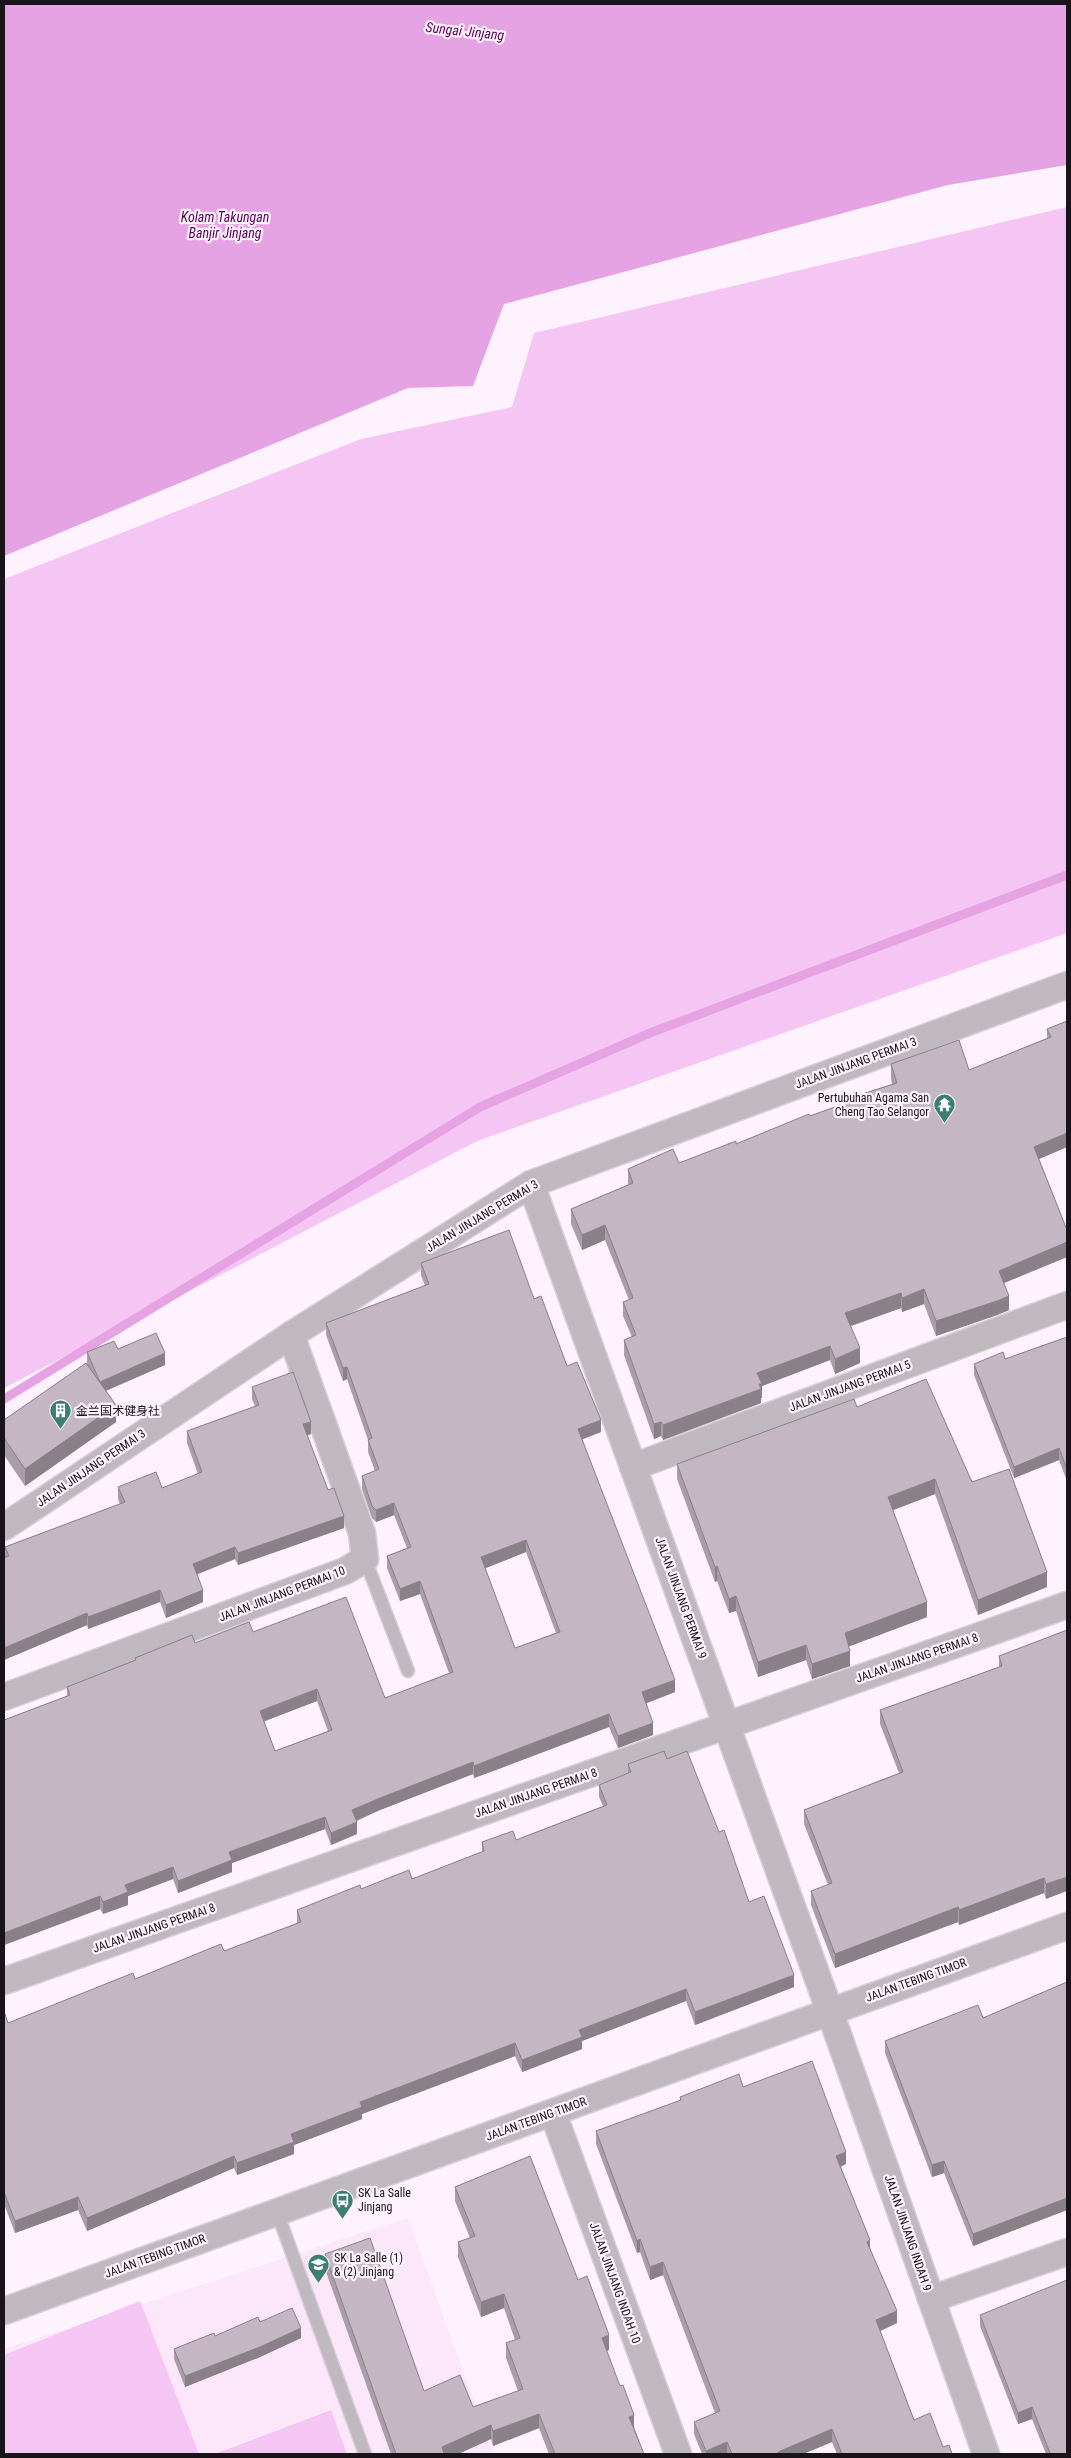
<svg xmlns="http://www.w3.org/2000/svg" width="1071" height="2458" viewBox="0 0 1071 2458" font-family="'Roboto Condensed','Noto Sans SC',sans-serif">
<rect width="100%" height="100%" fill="#fdf2fd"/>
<!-- built -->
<polygon fill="#fbe7f9" points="408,2218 493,2454 4,2454 4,2349"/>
<!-- green -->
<g fill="#f5c6f3">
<polygon points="1067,207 1067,933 477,1141 4,1388 4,579 361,439 512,407 534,333"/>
<polygon points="140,2301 199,2454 4,2454 4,2355"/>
<polygon points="331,2410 347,2454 215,2454"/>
</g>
<!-- water -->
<polygon fill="#e6a3e3" points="4,4 1067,4 1067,165 948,185 504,304 473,386 408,388 4,556"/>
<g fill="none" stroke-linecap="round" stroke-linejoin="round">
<!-- stream -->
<polyline stroke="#e6a3e3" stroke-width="9" points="4,1399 480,1107 650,1033 1067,875"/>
<defs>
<g id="lane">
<polyline points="365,1559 408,1671"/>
<polyline points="277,2212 365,2454"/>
</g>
<g id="street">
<polyline points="531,1184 830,2012 986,2454"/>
<polyline points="633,1467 1067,1305"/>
<polyline points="4,1527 291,1335 531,1184 1067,985"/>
<polyline points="4,1697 345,1571 365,1559 362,1533 291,1335"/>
<polyline points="4,1981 1067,1605"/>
<polyline points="553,2113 678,2454"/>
<polyline points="931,2299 1067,2252"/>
<polyline points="4,2311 1067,1926"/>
</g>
</defs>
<!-- lane casing -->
<use href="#lane" stroke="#d9ced9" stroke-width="15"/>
<!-- street casing -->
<use href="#street" stroke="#d9ced9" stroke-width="29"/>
<!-- lane -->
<use href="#lane" stroke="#bfb9bf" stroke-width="12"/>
<!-- street -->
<use href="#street" stroke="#bfb9bf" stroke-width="26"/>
</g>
<!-- wall -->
<g fill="#a99da8" fill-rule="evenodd">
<polygon points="1067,1021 1067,1147 1039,1159 1067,1230 1067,1257 1004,1283 1009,1310 997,1315 936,1336 924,1304 902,1312 901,1308 851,1326 860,1363 835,1374 830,1360 762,1386 762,1398 761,1398 761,1403 663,1440 661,1436 654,1439 624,1355 624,1340 632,1337 623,1316 623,1302 629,1300 605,1240 582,1250 571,1224 571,1209 628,1185 628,1169 679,1163 736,1144 853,1100 853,1097 892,1084 891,1079 891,1064 969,1070 1047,1038 1047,1029"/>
<path d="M421,1263l113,36 67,133 -19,7 93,253 -29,11 7,32 -35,13 -9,-21 -110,42 -25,9 -1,-4 -93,36 -23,11v13l-26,11 -6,-16 -93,34v9l-54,21 -5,-14 -45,17v9l-25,9 -3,-5 -96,36v-225l63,-24v-9l68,-27v-2l60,-15 58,-11 132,66 64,-25 -29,-79 -20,7 -13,-33v-12l20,-8 -13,-33 -18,7 -4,-4 -10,-29v-13l13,-5 -7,-19v-12l-21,-61 -4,2 -17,-46v-12l99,-37 -4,-11zM526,1552l30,81 -41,15 -30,-80zM317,1701l11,30 -53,20 -11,-30z"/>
<polygon points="1067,1337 1067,1481 1059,1460 1014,1478 974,1375 974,1364 1005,1359"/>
<polygon points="118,1349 165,1365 106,1391 116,1422 25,1486 4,1455 4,1420 87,1364 87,1352"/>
<polygon points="252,1387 311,1434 307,1435 328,1490 344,1528 238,1565 235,1559 197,1574 203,1602 166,1618 160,1602 88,1629 87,1625 4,1660 4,1558 5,1557 5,1547 120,1504 118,1499 118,1487 162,1488 198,1474 187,1443 187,1431 255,1406 252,1399"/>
<polygon points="857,1407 972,1482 1047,1587 978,1615 935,1494 893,1510 927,1617 849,1646 850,1666 812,1679 806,1660 758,1677 736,1611 729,1613 717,1581 715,1582 677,1479 677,1464"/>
<polygon points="1067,1630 1046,1899 1044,1893 959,1925 958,1922 835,1968 811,1905 811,1891 828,1885 804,1824 804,1810 899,1773 880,1724 880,1710 999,1667 999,1656"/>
<polygon points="667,1759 719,1832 749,1902 794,1987 695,2025 686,2001 582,2041 582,2049 522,2072 515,2056 362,2114 362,2119 294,2145 294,2154 237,2175 234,2168 87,2231 78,2210 15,2233 4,2204 4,2011 8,2023 135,1979 224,1951 297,1923 297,1910 361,1889 412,1879 482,1852 482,1842 516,1840 603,1806 599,1797 599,1785 628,1774 628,1764"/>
<polygon points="1067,1982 1067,2210 973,2246 944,2173 932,2177 885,2053 885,2041 983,2018"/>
<polygon points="743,2087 846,2164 841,2167 897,2323 880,2331 914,2420 952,2454 837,2454 832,2442 803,2454 702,2454 694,2434 694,2422 715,2413 663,2275 650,2280 640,2252 637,2253 596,2144 596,2131 680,2101 680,2097"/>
<polygon points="455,2187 578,2280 609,2350 606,2351 644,2454 549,2454 539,2428 493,2446 491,2439 458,2454 391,2454 325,2269 325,2254 424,2391 473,2407 518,2391 506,2358 506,2343 515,2340 504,2308 481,2317 458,2257 458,2242 470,2238 455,2201"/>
<polygon points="980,2315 1067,2454 1046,2454 1032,2419 1018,2424 980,2326"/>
<polygon points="260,2322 301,2338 260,2357 185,2387 174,2359 174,2349"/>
</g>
<!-- shaded-wall -->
<g fill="#898088">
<polygon points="1067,1133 1067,1147 1034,1161 1034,1147"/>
<polygon points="605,1225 605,1240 582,1250 582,1235"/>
<polygon points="1067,1242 1067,1257 999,1285 999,1271"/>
<polygon points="924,1289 924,1304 902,1312 902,1298"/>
<polygon points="901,1293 901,1308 845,1328 845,1313"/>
<polygon points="1009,1296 1009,1310 997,1315 936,1336 936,1321"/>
<polygon points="830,1346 830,1360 762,1386 762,1398 761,1398 761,1403 663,1440 663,1425 757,1373"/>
<polygon points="860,1348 860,1363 835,1374 835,1359"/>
<polygon points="165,1353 165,1365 100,1393 100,1382"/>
<polygon points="347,1367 347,1379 343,1381 343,1368"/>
<polygon points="116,1405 116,1422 25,1486 25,1469"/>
<polygon points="601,1420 601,1432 578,1441 578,1429"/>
<polygon points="311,1422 311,1434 303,1437 303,1424"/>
<polygon points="661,1422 661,1436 654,1439 654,1424"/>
<polygon points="1059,1448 1059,1460 1014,1478 1014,1467"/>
<polygon points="935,1479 935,1494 888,1512 888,1497"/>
<polygon points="394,1503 394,1515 376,1522 376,1510"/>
<polygon points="344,1516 344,1528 238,1565 238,1553"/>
<polygon points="526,1540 526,1552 481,1570 481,1557"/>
<polygon points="235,1547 235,1559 193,1576 193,1564"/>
<polygon points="717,1566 717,1581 715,1582 715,1567"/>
<polygon points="1047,1572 1047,1587 978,1615 978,1600"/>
<polygon points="420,1581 420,1594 400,1601 400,1589"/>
<polygon points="160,1590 160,1602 88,1629 88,1617"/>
<polygon points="203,1590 203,1602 166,1618 166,1605"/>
<polygon points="736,1596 736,1611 729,1613 729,1599"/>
<polygon points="927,1602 927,1617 845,1648 845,1633"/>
<polygon points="87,1613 87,1625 4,1660 4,1648"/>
<polygon points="806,1645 806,1660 758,1677 758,1662"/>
<polygon points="850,1651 850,1666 812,1679 812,1664"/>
<polygon points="675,1680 675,1692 642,1705 642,1692"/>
<polygon points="317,1689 317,1701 260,1723 260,1711"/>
<polygon points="609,1714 609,1727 474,1778 474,1766"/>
<polygon points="653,1723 653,1735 618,1748 618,1736"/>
<polygon points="473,1762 473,1774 380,1810 352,1822 352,1810 380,1798"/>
<polygon points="325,1817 325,1829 232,1863 232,1872 178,1893 178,1881 229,1852"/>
<polygon points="357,1822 357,1834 331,1845 331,1833"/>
<polygon points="173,1867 173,1879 128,1896 128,1905 103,1914 103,1902 125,1885"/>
<polygon points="1067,1877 1067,1891 1046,1899 1046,1884"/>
<polygon points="1044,1878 1044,1893 959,1925 959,1910"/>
<polygon points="100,1896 100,1909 4,1945 4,1933"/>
<polygon points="958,1907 958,1922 835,1968 835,1954"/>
<polygon points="794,1975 794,1987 695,2025 695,2012"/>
<polygon points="686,1989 686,2001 582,2041 582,2049 522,2072 522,2060 579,2030"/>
<polygon points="515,2043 515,2056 362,2114 362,2119 294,2145 294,2154 237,2175 237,2163 291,2134 360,2102"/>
<polygon points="846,2152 846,2164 836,2168 836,2156"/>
<polygon points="234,2156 234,2168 87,2231 87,2218"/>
<polygon points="944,2161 944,2173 932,2177 932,2165"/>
<polygon points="78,2197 78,2210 15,2233 15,2221"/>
<polygon points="1067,2198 1067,2210 973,2246 973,2234"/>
<polygon points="640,2239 640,2252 637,2253 637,2241"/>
<polygon points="870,2240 870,2253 867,2242"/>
<polygon points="663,2262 663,2275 650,2280 650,2267"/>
<polygon points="504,2294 504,2308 481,2317 481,2302"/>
<polygon points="897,2311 897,2323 876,2333 876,2320"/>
<polygon points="301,2328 301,2338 260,2357 185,2387 185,2376"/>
<polygon points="609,2335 609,2350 602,2353 602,2338"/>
<polygon points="1032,2407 1032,2419 1018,2424 1018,2413"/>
<polygon points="539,2414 539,2428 493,2446 493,2431"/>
<polygon points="634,2415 634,2429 629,2417"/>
<polygon points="491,2425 491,2439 458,2454 442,2454 442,2447"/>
<polygon points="832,2429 832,2442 803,2454 778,2454 778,2452"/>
<polygon points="727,2442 727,2454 706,2454 706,2451"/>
</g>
<!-- building -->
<g fill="#c4b7c3" stroke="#898088" fill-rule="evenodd">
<polygon points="1067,1021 1067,1133 1034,1147 1067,1230 1067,1242 999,1271 1009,1296 997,1301 936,1321 924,1289 902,1298 901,1293 845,1313 860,1348 835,1359 830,1346 757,1373 762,1384 759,1384 761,1389 663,1425 661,1422 654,1424 624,1340 636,1335 623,1302 633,1298 605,1225 582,1235 571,1209 633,1183 628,1169 673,1149 679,1163 736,1141 736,1144 809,1114 810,1116 854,1100 853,1097 897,1083 891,1064 959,1040 969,1070 1051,1037 1047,1029"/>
<path d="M509,1230l25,69 7,-3 26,70 10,-4 24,58 -23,9 97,251 -33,12 11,31 -35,13 -9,-22 -110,42 -25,10 -1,-4 -93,36 -28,12 5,12 -26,11 -6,-16 -96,35 3,8 -54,21 -5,-14 -48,18 3,7 -25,10 -3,-6 -96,37v-213l66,-25 -3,-8 69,-27 -1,-2 57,-23 3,8 54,-21 4,10 93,-35 39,101 68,-26 -33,-91 -20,8 -13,-33 24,-9 -17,-44 -18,7 -4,-4 -10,-30 17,-7 -11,-29 4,-2 -25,-71 -4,1 -17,-45 103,-39 -8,-21zM526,1540l34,92 -45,16 -34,-91zM317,1689l15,41 -57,21 -15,-40z"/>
<polygon points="156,1333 165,1353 100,1382 87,1352 114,1341 118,1349"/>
<polygon points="1067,1337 1067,1469 1059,1448 1014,1467 974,1364 1003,1352 1005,1359"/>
<polygon points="86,1363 116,1405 25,1469 4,1438 4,1420"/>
<polygon points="293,1372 311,1422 303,1424 328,1490 334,1488 344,1516 238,1553 235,1547 193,1564 203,1590 166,1605 160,1590 88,1617 87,1613 4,1648 4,1558 9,1556 5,1547 125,1502 118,1487 156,1472 162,1488 202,1472 187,1431 259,1405 252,1387"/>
<polygon points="926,1379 972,1482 1009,1469 1047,1572 978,1600 935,1479 888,1497 927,1602 845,1633 850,1651 812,1664 806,1645 758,1662 736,1596 729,1599 717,1566 715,1567 677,1464 854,1399 857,1407"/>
<polygon points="1067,1630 1067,1877 1046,1884 1044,1878 959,1910 958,1907 835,1954 811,1891 832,1883 804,1810 903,1772 880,1710 1002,1666 999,1656"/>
<polygon points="664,1751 667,1759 687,1751 719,1832 724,1830 749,1902 764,1896 794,1975 695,2012 686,1989 579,2030 582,2037 522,2060 515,2043 360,2102 362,2107 291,2134 294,2142 237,2163 234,2156 87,2218 78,2197 15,2221 4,2192 4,2011 8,2023 133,1973 135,1979 221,1944 224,1951 301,1922 297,1910 360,1885 361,1889 409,1870 412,1879 484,1851 482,1842 513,1831 516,1840 607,1805 599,1785 631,1772 628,1764"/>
<polygon points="1067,1982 1067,2198 973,2234 944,2161 932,2165 885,2041 978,2005 983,2018"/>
<polygon points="812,2061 846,2152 836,2156 870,2240 867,2242 897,2311 876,2320 914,2420 930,2413 943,2447 949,2445 952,2454 842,2454 832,2429 778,2452 779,2454 732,2454 727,2442 706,2451 694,2422 720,2411 663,2262 650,2267 640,2239 637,2241 596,2131 681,2100 680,2097 739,2074 743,2087"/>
<polygon points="530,2156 578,2280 587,2276 609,2335 602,2338 620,2386 623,2385 634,2415 629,2417 644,2454 555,2454 539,2414 493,2431 491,2425 442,2447 444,2454 396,2454 325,2254 370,2238 424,2391 460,2375 473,2407 523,2389 506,2343 520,2338 504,2294 481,2302 458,2242 475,2236 455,2187"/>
<polygon points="1067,2280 1067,2454 1048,2454 1050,2453 1032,2407 1018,2413 980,2315"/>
<polygon points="292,2308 301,2328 260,2347 185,2376 174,2349 214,2333 215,2336 258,2317 260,2322"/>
</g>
<!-- icons -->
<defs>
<symbol id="temple-pin" viewBox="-11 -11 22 30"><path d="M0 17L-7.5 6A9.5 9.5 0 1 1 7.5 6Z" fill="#3c7f72" stroke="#fdf2fd"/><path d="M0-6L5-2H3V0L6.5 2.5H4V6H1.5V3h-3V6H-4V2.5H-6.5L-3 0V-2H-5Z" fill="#fff"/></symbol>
<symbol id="building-pin" viewBox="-11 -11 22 30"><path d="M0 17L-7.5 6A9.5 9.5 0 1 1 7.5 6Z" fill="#3c7f72" stroke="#fdf2fd"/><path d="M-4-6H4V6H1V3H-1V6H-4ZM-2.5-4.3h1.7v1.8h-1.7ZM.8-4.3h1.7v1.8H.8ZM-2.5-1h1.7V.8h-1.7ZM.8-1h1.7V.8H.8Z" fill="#fff"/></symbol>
<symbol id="bus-pin" viewBox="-11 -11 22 30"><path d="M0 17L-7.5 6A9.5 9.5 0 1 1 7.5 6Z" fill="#3c7f72" stroke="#fdf2fd"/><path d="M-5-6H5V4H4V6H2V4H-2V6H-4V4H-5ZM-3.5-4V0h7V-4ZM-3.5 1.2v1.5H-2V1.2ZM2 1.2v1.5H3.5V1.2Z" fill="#fff"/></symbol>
<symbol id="school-pin" viewBox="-11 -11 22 30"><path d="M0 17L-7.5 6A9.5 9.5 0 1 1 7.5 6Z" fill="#3c7f72" stroke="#fdf2fd"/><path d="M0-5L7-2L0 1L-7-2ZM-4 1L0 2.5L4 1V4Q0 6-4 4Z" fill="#fff"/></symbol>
</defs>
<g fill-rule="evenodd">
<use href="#temple-pin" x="932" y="1092" width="25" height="34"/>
<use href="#building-pin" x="48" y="1398" width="25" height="34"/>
<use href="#bus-pin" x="330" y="2188" width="25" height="34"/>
<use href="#school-pin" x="306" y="2252" width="25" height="34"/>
</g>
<g text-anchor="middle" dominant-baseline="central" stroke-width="4.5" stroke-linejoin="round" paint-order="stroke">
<!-- street labels -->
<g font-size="12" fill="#191419" stroke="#fdf2fd">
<text transform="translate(856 1063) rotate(-20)">JALAN JINJANG PERMAI 3</text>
<text transform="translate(482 1216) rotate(-31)">JALAN JINJANG PERMAI 3</text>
<text transform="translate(850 1386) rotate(-20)">JALAN JINJANG PERMAI 5</text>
<text transform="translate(91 1468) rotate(-34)">JALAN JINJANG PERMAI 3</text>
<text transform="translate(282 1594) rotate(-21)">JALAN JINJANG PERMAI 10</text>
<text transform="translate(681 1598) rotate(70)">JALAN JINJANG PERMAI 9</text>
<text transform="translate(917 1658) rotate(-19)">JALAN JINJANG PERMAI 8</text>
<text transform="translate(536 1793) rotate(-19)">JALAN JINJANG PERMAI 8</text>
<text transform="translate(154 1928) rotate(-19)">JALAN JINJANG PERMAI 8</text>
<text transform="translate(916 1980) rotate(-20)">JALAN TEBING TIMOR</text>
<text transform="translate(536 2119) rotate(-20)">JALAN TEBING TIMOR</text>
<text transform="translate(908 2233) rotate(71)">JALAN JINJANG INDAH 9</text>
<text transform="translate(155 2256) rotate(-20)">JALAN TEBING TIMOR</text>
<text transform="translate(615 2283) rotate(70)">JALAN JINJANG INDAH 10</text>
</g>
<!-- poi labels -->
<g font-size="12" fill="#191419" stroke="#fdf2fd" text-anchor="start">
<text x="929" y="1098" text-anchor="end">Pertubuhan Agama San<tspan x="929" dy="14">Cheng Tao Selangor</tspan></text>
<text x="76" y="1411">金兰国术健身社</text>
<text x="358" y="2193">SK La Salle<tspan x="358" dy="14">Jinjang</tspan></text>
<text x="334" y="2258">SK La Salle (1)<tspan x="334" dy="14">&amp; (2) Jinjang</tspan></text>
</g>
<!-- water labels -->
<g font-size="14" font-style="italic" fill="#580458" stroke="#fdf2fd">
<text transform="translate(465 31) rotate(6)">Sungai Jinjang</text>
<text x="225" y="217">Kolam Takungan<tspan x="225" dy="16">Banjir Jinjang</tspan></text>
</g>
</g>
<!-- border -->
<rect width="1071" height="2458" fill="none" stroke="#191419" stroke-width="10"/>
</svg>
